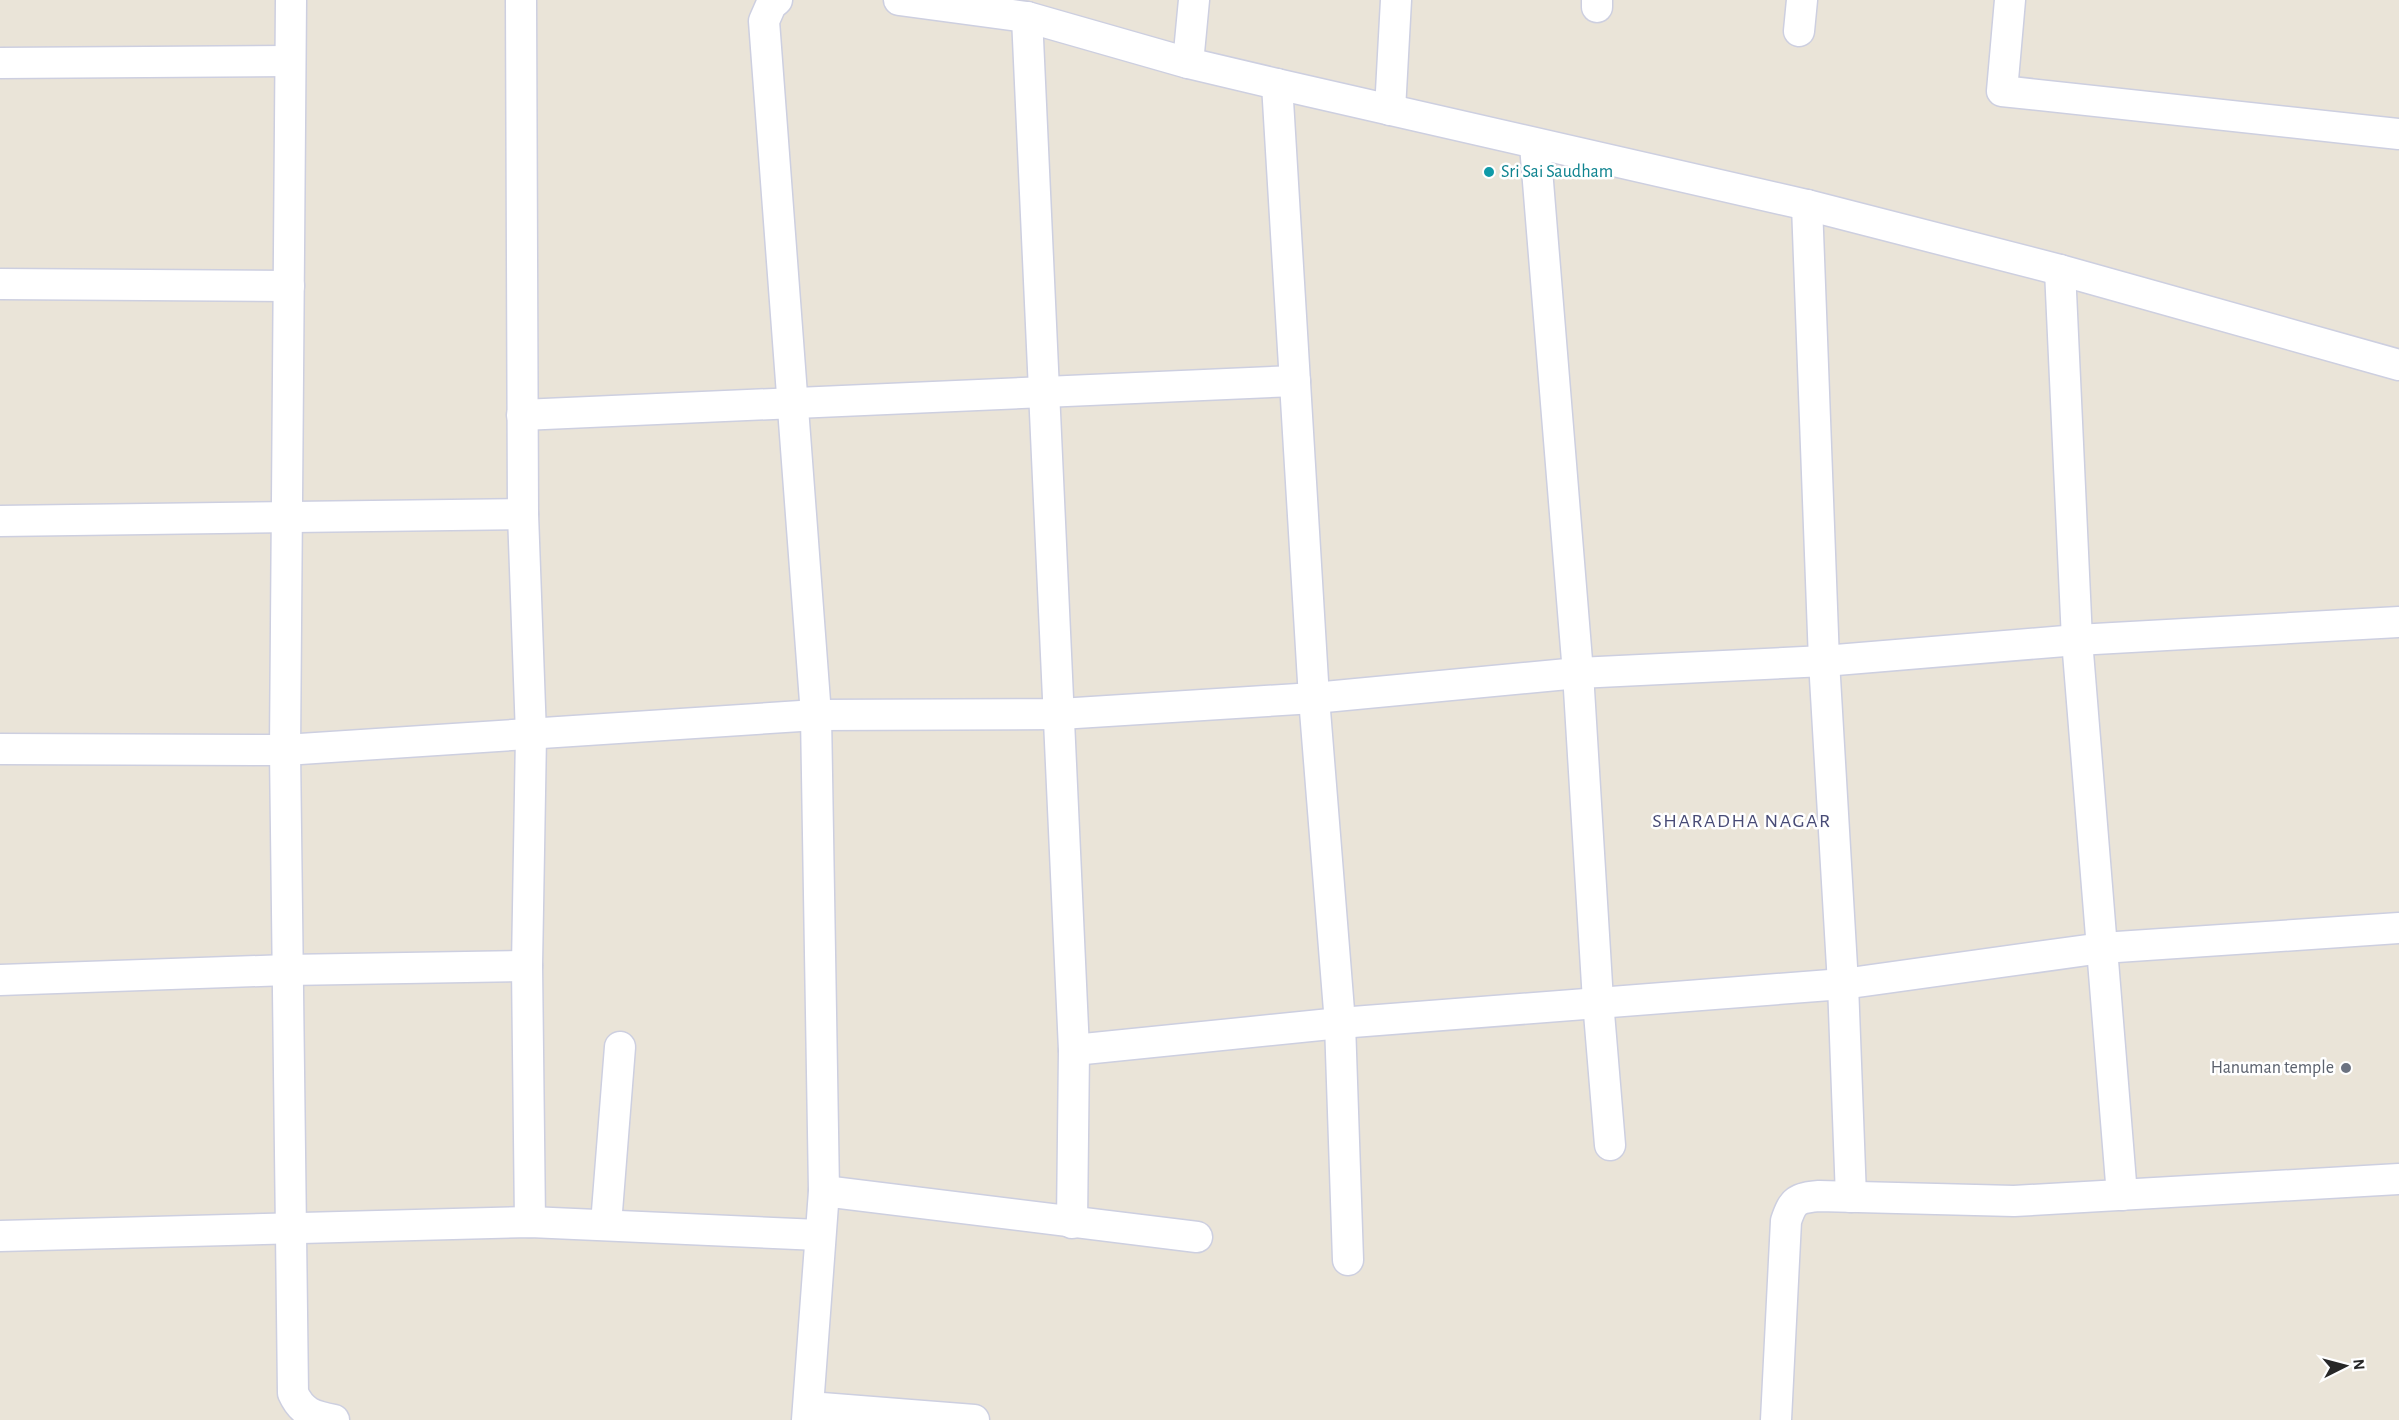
<svg xmlns="http://www.w3.org/2000/svg" width="2399" height="1420" viewBox="0 0 2399 1420" font-family="'Alegreya Sans',sans-serif">
<rect width="100%" height="100%" fill="#eae4d8"/>
<g fill="none" stroke-linecap="round" stroke-linejoin="round">
<defs>
<g id="street">
<path d="M291,0l-6,750 8,643c9,20 21,23 41,27"/>
<polyline points="521,0 523,514 531,735 527,966 530,1222"/>
<polyline points="777,0 771,5 764,21 816,715 824,1191 807,1420"/>
<polyline points="899,0 1027,17 1188,63 1277,84 1807,205 2060,270 2399,365"/>
<polyline points="2010,0 2002,91 2399,134"/>
<polyline points="1597,7 1597,0"/>
<polyline points="1027,17 1074,1050 1072,1223"/>
<polyline points="1799,31 1802,0"/>
<polyline points="0,63 290,61"/>
<polyline points="1188,63 1194,0"/>
<polyline points="1277,84 1314,698 1340,1023 1348,1260"/>
<polyline points="1390,110 1396,0"/>
<polyline points="1535,145 1578,673 1598,1001 1610,1145"/>
<polyline points="1807,205 1824,661 1843,984 1851,1197"/>
<polyline points="2060,270 2077,640 2122,1195"/>
<polyline points="0,284 289,286"/>
<polyline points="522,415 1295,381"/>
<polyline points="0,521 523,514"/>
<polyline points="0,749 285,750 816,715 1060,714 1314,698 1578,673 1824,661 2077,640 2399,622"/>
<polyline points="0,980 287,970 527,966"/>
<polyline points="1074,1050 1340,1023 1843,984 2102,948 2399,928"/>
<polyline points="824,1191 1197,1237"/>
<polyline points="606,1224 620,1047"/>
<polyline points="0,1236 530,1222 819,1235"/>
<polyline points="809,1407 974,1420"/>
<path d="M1776,1420l10,-199c7,-21 11,-23 33,-25l195,5 385,-22"/>
</g>
</defs>
<!-- street casing -->
<use href="#street" stroke="#cdcfe0" stroke-width="33"/>
<!-- street -->
<use href="#street" stroke="#fff" stroke-width="30"/>
</g>
<!-- markers -->
<circle fill="#0f9aa8" stroke="#fff" stroke-width="2" cx="1489" cy="172" r="6"/>
<circle fill="#6b7280" stroke="#fff" stroke-width="2" cx="2346" cy="1068" r="6"/>
<g text-anchor="middle" dominant-baseline="central" stroke-width="5" stroke-linejoin="round" paint-order="stroke">
<!-- culture labels -->
<g font-size="18" fill="#0d838f" stroke="#fff" text-anchor="start">
<text x="1501" y="172">Sri Sai Saudham</text>
</g>
<!-- worship labels -->
<g font-size="18" fill="#5b616d" stroke="#fff" text-anchor="end">
<text x="2334" y="1068">Hanuman temple</text>
</g>
<!-- neighbourhood labels -->
<g font-size="20" letter-spacing="1.5" fill="#484b76" stroke="#fff">
<text x="1742" y="821">SHARADHA NAGAR</text>
</g>
</g>
<!-- north arrow -->
<g transform="translate(2345 1366) rotate(84)" stroke="#ffffff" stroke-width="4.5" paint-order="stroke">
<path d="M0-4.5L10 22L0 15L-10 22Z" fill="#272727"/>
<text y="-9" font-size="16" font-weight="bold" text-anchor="middle" fill="#272727">N</text>
</g>
</svg>
